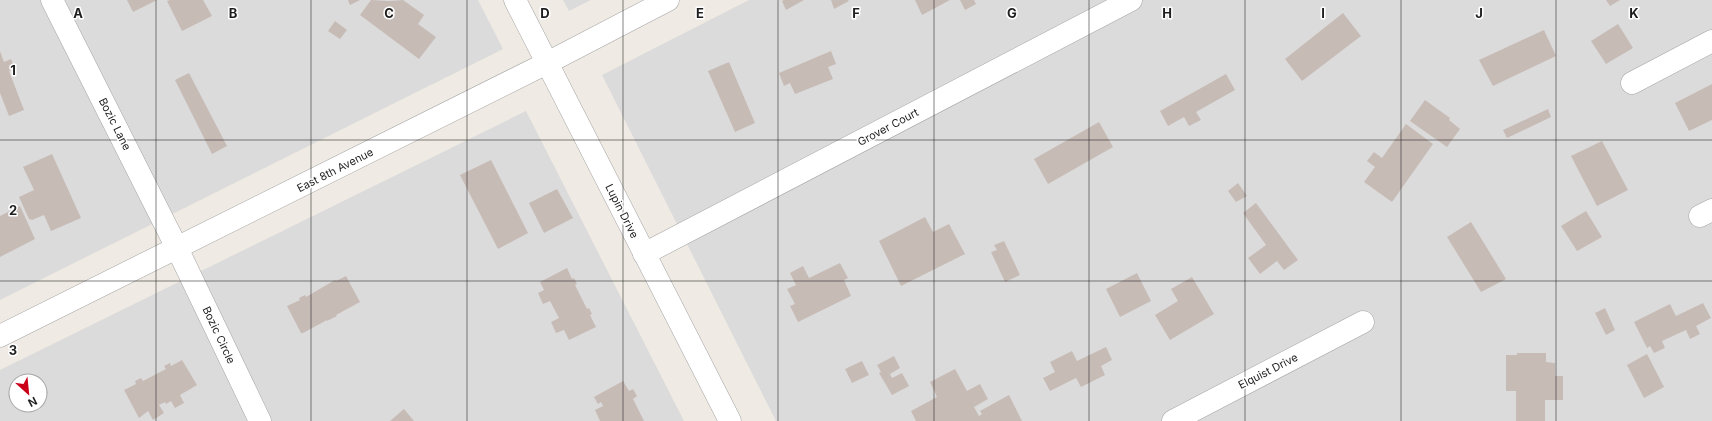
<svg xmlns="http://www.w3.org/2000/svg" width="1712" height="421" viewBox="0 0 1712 421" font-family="Inter,sans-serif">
<rect width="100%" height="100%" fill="#efeae3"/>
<!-- residential -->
<g fill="#dcdbdb" fill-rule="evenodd">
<polygon points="0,0 478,0 503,49 0,300"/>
<polygon points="563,0 591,0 569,11"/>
<polygon points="749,0 1712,0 1712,421 776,421 602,75"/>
<path d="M526,111l158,310h-684v-51zM16,381h24v24h-24z"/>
</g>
<!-- building -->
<g fill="#c7bbb6">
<polygon points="127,0 157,0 133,12"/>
<polygon points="170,0 203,0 212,16 182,31 167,1"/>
<polygon points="348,0 360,0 350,5"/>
<polygon points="371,0 389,1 403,0 424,15 418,24 436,37 419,59 360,15"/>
<polygon points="784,0 804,0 786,10 782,1"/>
<polygon points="831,0 848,0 849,1 834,9"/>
<polygon points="915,0 950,0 922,15"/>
<polygon points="960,0 974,0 976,4 965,10"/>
<polygon points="1606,0 1620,0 1610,6"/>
<polygon points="1343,13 1361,36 1302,81 1285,59"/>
<polygon points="335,21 347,30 340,39 328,31"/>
<polygon points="1618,24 1633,48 1606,64 1591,41"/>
<polygon points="1544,30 1556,56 1493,86 1479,60"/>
<polygon points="0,51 4,62 11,59 15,69 9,71 24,110 9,116 0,93"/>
<polygon points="831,51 836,64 828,67 833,79 795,94 790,83 784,86 779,73"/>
<polygon points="729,62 755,123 735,132 708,71"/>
<polygon points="189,73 227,146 212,154 175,80"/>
<polygon points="1226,74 1235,90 1196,112 1201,120 1189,126 1184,117 1168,126 1160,111"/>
<polygon points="1712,84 1712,120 1689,131 1675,103"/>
<polygon points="1425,100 1450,118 1449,120 1460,129 1447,147 1410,121"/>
<polygon points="1548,109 1551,117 1507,138 1503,130"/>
<polygon points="1099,122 1113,147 1048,184 1034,159"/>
<polygon points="1406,124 1433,144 1392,202 1364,182 1375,167 1367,161 1374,152 1382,158"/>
<polygon points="1602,141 1628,190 1597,206 1571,156"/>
<polygon points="52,154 81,218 51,231 44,215 32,220 29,219 19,197 34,190 23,167"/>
<polygon points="491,160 528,233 498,249 460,175"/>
<polygon points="1238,183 1247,196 1236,202 1228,191"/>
<polygon points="557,189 573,218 544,233 529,203"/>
<polygon points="1256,203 1298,260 1284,270 1277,261 1260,274 1248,258 1266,245 1243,213"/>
<polygon points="20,206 35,239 0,257 0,216"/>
<polygon points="1586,211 1602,237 1577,251 1561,226"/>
<polygon points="925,217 933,232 949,224 965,254 901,286 879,241"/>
<polygon points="1471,222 1506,279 1481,292 1447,237"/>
<polygon points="1004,241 1020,275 1005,282 991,252 997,250 994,245"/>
<polygon points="840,263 848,278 844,280 851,296 798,322 790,306 795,304 787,289 796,285 790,273 803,266 809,278"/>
<polygon points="567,268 572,279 574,278 577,284 575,285 587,309 589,308 592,314 590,315 596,327 569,340 564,330 556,333 551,322 559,318 550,301 543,304 538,293 544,290 540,282"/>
<polygon points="1137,273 1151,301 1120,317 1106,289"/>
<polygon points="346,276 360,302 336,315 337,316 327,321 327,320 303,333 301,333 287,306 300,300 299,298 305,295 306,297 335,280 336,281"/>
<polygon points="1192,277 1214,314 1170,340 1155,315 1178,301 1171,289"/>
<polygon points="1703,303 1711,318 1696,326 1700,334 1690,339 1686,330 1662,341 1665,348 1654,353 1650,346 1647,348 1634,322 1670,304 1676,316"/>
<polygon points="1605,308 1615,330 1606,335 1595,313"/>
<polygon points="1106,347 1112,360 1101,366 1105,375 1081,387 1076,378 1050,391 1043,378 1055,372 1050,362 1072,351 1077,361"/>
<polygon points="1517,353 1546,353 1546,362 1555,363 1555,376 1563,376 1563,400 1545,400 1545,421 1516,421 1516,391 1506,391 1506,355 1517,355"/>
<polygon points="1647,354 1664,387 1644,398 1627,365"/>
<polygon points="894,356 900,368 890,374 892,378 902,373 909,386 892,395 879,373 881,372 877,365"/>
<polygon points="182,360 197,385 180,395 184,403 175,408 171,401 166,404 165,402 159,405 164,413 153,420 148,411 139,418 124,390 136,384 135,381 141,378 143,381 166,369 164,366 170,363 171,366"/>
<polygon points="862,361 869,375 852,383 845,369"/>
<polygon points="955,369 967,391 980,384 988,399 974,407 979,416 982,414 980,411 1009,395 1022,421 916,421 911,411 937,397 930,382"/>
<polygon points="623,381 629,391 633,389 637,396 633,399 644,421 600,421 595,410 603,406 601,402 598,404 594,397"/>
<polygon points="404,409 414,421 390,421"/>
</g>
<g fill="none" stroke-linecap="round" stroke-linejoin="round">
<defs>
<g id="minor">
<polyline points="52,0 177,248 260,421"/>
<polyline points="515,0 730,421"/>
<polyline points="1632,83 1712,41"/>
<polyline points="1700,216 1712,210"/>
<polyline points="644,254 1131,0"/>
<polyline points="0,336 547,63 668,0"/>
<polyline points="1173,421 1363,322"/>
</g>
</defs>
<!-- minor casing -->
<use href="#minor" stroke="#a5a5a5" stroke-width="23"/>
<!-- minor -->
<use href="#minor" stroke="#fff" stroke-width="22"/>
</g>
<!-- grid -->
<path fill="none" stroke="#1e1e1e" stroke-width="1" stroke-opacity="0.55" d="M156,0v421M311,0v421M467,0v421M623,0v421M778,0v421M934,0v421M1089,0v421M1245,0v421M1401,0v421M1556,0v421M0,140h1712M0,281h1712"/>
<g text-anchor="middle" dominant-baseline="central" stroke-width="3" stroke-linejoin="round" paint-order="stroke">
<!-- street labels -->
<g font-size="11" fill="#1e1e1e" stroke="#fff">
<text transform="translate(115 124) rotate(63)">Bozic Lane</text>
<text transform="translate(888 127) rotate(-28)">Grover Court</text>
<text transform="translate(335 170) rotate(-27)">East 8th Avenue</text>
<text transform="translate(622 211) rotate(63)">Lupin Drive</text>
<text transform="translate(219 335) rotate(65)">Bozic Circle</text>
<text transform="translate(1268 371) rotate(-27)">Elquist Drive</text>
</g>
</g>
<g font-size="13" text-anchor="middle" font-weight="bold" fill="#1e1e1e" stroke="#fff" stroke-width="3" stroke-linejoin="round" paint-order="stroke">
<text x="78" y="18">A</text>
<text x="233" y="18">B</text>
<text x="389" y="18">C</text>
<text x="545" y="18">D</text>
<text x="700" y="18">E</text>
<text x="856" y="18">F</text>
<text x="1012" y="18">G</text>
<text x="1167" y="18">H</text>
<text x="1323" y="18">I</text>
<text x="1479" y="18">J</text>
<text x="1634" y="18">K</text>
<text x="13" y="75">1</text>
<text x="13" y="215">2</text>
<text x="13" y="355">3</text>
</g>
<!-- north arrow -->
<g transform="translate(28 393) rotate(153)"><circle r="19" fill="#ffffff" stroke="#a5a5a5"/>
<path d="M0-3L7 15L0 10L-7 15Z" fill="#cb0018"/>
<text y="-6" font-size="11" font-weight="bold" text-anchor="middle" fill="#1e1e1e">N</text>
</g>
</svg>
